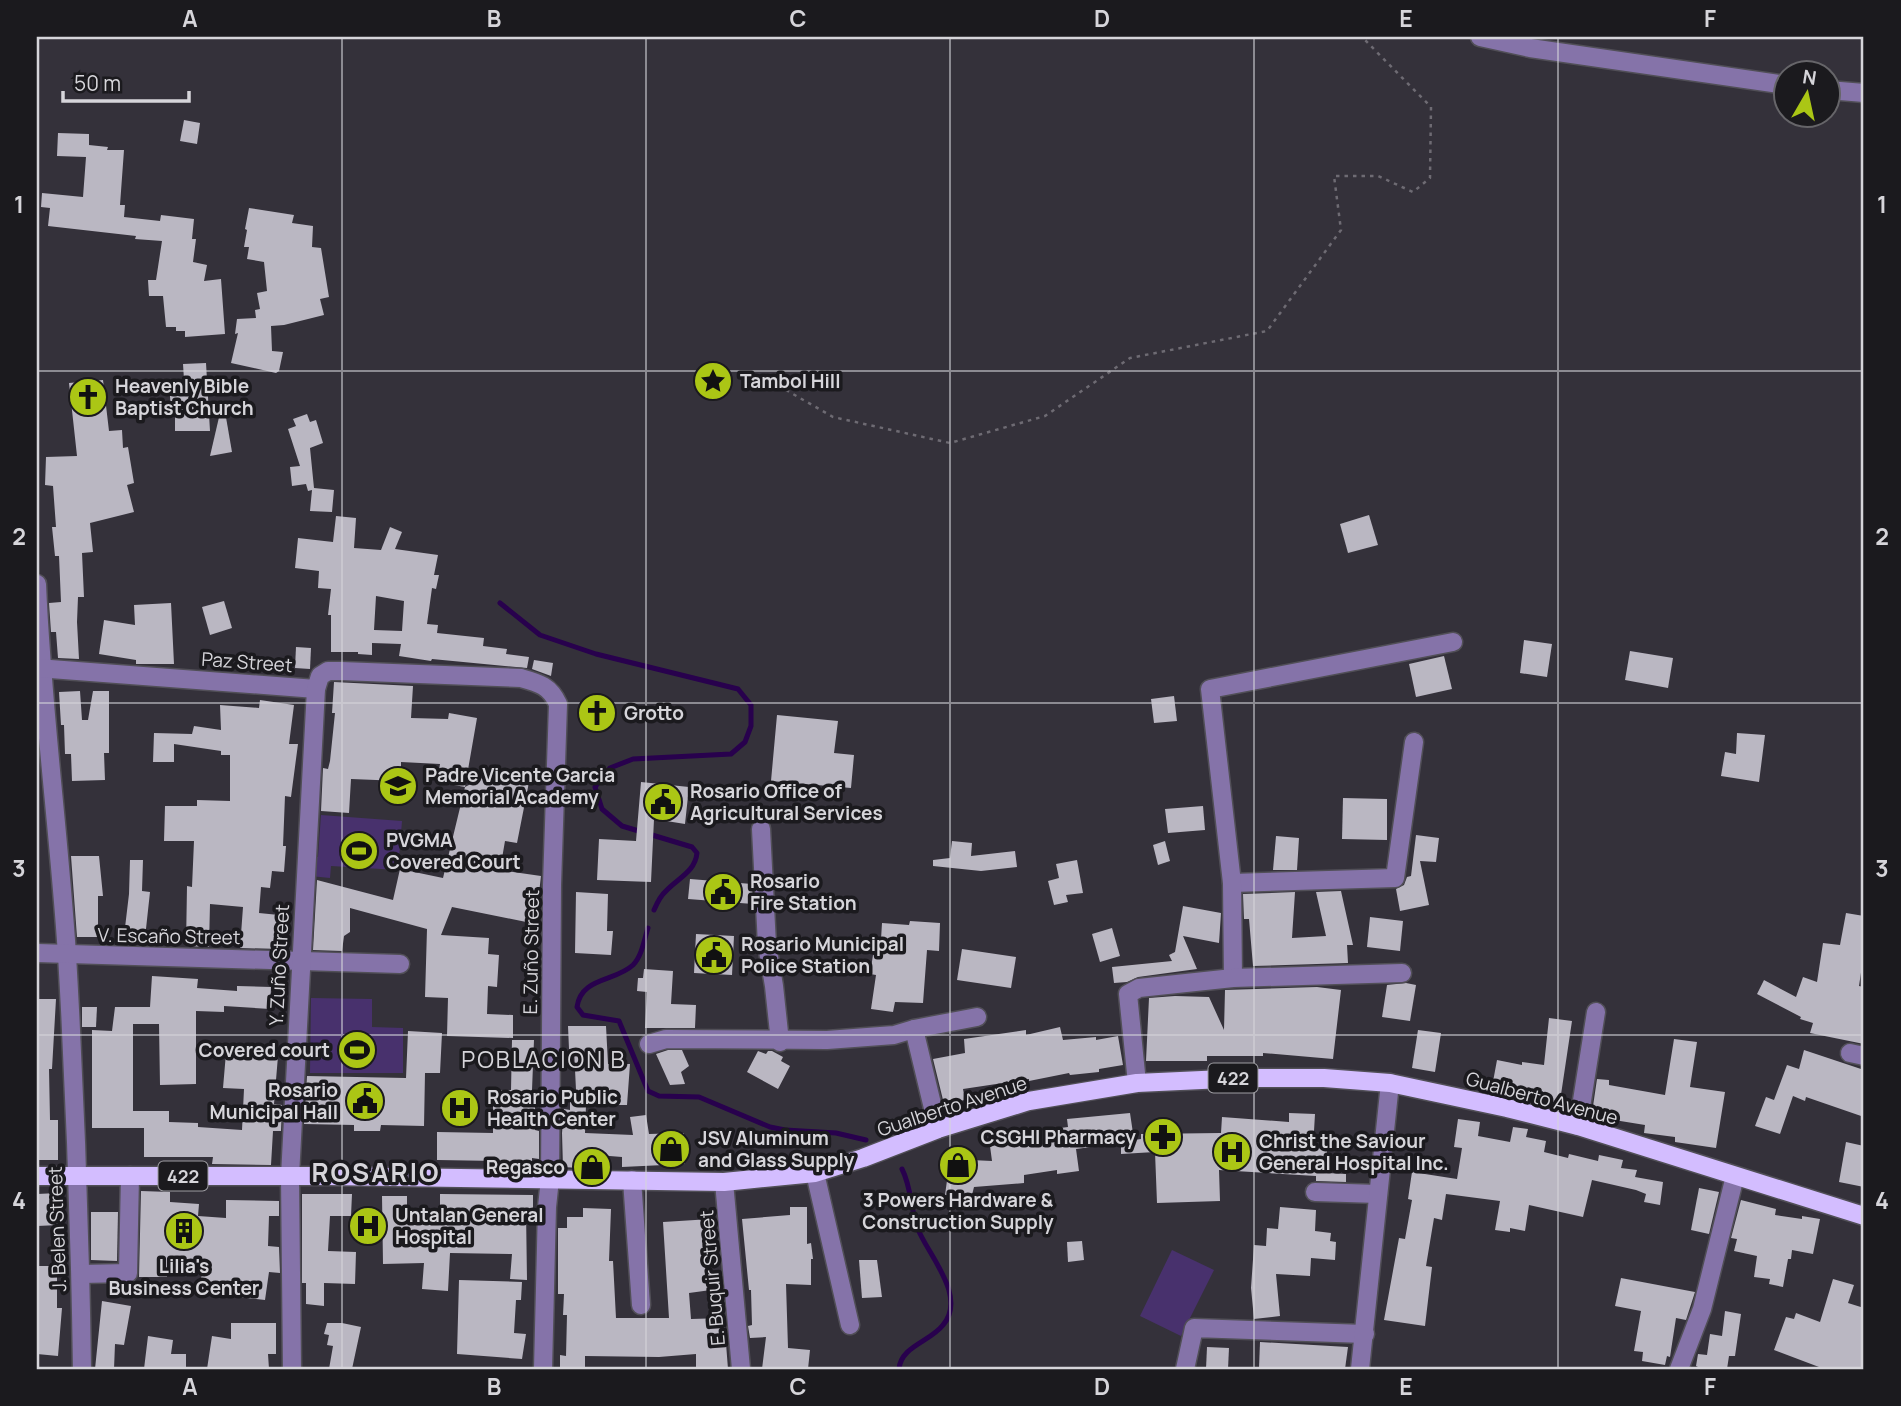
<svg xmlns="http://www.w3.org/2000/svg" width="1901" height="1406" viewBox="0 0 1901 1406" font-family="Manrope,sans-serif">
<rect width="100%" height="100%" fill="#34313a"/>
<!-- green -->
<g fill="#48316d">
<polygon points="321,815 402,821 398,870 331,866 330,878 310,876 312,857 318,857"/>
<polygon points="311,998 372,999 372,1027 403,1028 403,1073 310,1073"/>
<polygon points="1172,1250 1214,1270 1181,1336 1140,1316"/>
</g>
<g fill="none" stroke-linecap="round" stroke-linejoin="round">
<!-- stream -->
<g stroke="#28014d" stroke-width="5">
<path d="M500,603l40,32 56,19 142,35 13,16v21l-6,16 -14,12 -98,5 -23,9 -15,19 7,22 20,17 70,21 5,6c-2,19 -19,25 -31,38 -6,5 -9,12 -12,19"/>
<path d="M648,928c-4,12 -6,28 -15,37 -18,17 -52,12 -56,42l6,8 36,6 29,70 11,5 40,1 71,30 15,3 51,3 30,7"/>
<path d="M899,1369c2,-23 31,-27 44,-44 25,-29 -16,-71 -26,-98 -6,-18 -6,-41 -15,-58"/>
</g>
</g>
<!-- building -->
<g fill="#bab7c2" fill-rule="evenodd">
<polygon points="184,120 200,123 197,144 180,141"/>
<polygon points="58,133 89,134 89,145 108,147 107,150 124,150 120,205 125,205 124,217 160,221 161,215 194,219 192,239 196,239 193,262 207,265 204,281 221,279 225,334 185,337 185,331 176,331 176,327 166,327 163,296 149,296 148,280 156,280 162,241 135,239 136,236 48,226 50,208 41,207 42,193 83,197 86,157 57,156"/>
<polygon points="249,208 294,215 292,223 313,226 312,247 321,248 329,297 320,299 324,315 284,325 271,326 272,351 283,352 279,371 276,373 231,363 238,333 235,334 237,319 256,318 255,310 260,309 257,293 267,291 264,262 247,259 249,247 244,247 247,230 245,229"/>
<polygon points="206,363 210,431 175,431 175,411 171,412 170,396 185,395 183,364"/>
<polygon points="103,380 109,431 122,430 123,448 128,447 134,483 127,485 134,512 90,523 93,552 82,553 84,597 78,597 77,622 79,659 58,658 56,632 51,632 49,603 61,602 59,556 55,556 52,527 56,527 53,486 45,485 46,457 77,456 69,383"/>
<polygon points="223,400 232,452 210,456"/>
<polygon points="307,414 310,422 316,420 323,443 310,448 314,488 334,490 332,512 310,511 312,490 308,491 306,484 292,486 290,467 300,466 288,429 296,426 293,419"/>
<polygon points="1369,515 1378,545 1348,553 1340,524"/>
<path d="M336,516l20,2 -2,30 27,2 9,-23 12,5 -7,17 43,6 -4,20h5l-3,14 -4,-1 -5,36 11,1 -1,8 47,5 -1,8 24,3 -1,5 23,3 -2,11 -95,-9 -1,2 -32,-5 2,-12 -29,-1v12l-14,-1v-2h-27v-37h-3l3,-26 -13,-1 1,-17 -24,-3 3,-30 35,4zM376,596l28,5 -2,30 -28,-1z"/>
<polygon points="224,601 232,628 210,635 202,607"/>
<polygon points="171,603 174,664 136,664 136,660 99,654 104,620 135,625 134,605"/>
<polygon points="1524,640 1552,644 1547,677 1520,673"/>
<polygon points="296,647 311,648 310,669 295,668"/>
<polygon points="1630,651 1673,658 1668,688 1625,680"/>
<polygon points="1444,656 1452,689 1416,697 1409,664"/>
<polygon points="534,660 553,663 551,676 532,669"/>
<polygon points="334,682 413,686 411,718 448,719 449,713 477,718 465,787 437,782 440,764 401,762 401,781 351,779 349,813 321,811 323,768 328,769 330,761 335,713 332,713"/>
<polygon points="80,691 82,720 88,720 93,691 109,691 109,753 104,753 105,780 72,781 71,754 65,754 64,725 61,725 59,692"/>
<polygon points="1174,696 1177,721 1154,723 1151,699"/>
<polygon points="260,700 294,705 289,744 298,744 291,797 285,796 283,846 286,846 284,872 272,871 270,888 261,887 259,913 279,915 277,932 282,932 281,949 240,948 243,907 210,904 209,947 186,946 187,886 192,887 194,841 164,841 165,806 197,806 197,800 230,801 230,755 221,755 221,751 174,744 174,762 153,762 154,733 192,734 194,726 221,730 220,705 259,708"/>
<polygon points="777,715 838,721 834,753 854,755 851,788 771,781"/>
<polygon points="1737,733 1765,735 1759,782 1721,776 1725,752 1736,754"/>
<polygon points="498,770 530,777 517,843 505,841 500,870 541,876 539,893 541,893 540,906 538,907 536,924 452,907 441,935 489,938 488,954 499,955 497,987 488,986 487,1014 513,1015 513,1038 447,1036 448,998 425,997 427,929 350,908 350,932 344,936 342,951 313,950 317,880 393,900 400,869 443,878 465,787"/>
<polygon points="641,782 689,787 685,824 654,819 651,882 597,880 599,839 636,841"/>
<polygon points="1343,798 1387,799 1387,840 1342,839"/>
<polygon points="1203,806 1205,830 1168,833 1165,809"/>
<polygon points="1416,835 1439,838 1436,862 1420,861 1429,905 1400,911 1396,889 1404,885 1407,877 1411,876"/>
<polygon points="1276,836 1299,838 1297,870 1273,870"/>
<polygon points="952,841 972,843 971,856 1015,851 1017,867 981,871 933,866 933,860 950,858"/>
<polygon points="1165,841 1170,861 1158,865 1153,845"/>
<polygon points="71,856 99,856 103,896 98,896 98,937 77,937"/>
<polygon points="130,860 143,860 142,891 150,892 145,938 124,936 129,894"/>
<polygon points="1077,860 1083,893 1066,895 1068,902 1054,905 1048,881 1059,878 1056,864"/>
<polygon points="690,879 752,884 753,904 688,899"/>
<polygon points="1341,891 1353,945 1347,945 1348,963 1253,966 1249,919 1244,919 1243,894 1295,892 1292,938 1326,936 1316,892"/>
<polygon points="576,892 608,894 607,931 613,931 611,955 575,953"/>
<polygon points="1183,906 1221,913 1219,943 1183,936 1197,969 1138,977 1127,982 1114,983 1112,967 1172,961 1169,955 1175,952"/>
<polygon points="1846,913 1864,916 1864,952 1859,986 1864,987 1864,1044 1810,1033 1813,1023 1800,1019 1801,1017 1757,994 1764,980 1796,997 1803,977 1817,982 1823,943 1840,945"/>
<polygon points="1370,917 1403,921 1400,951 1367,947"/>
<polygon points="910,921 940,923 939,951 927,950 923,1003 895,1002 893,1012 871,1009 876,975 870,974 873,955 880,956 882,923 909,925"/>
<polygon points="1112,928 1120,956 1100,962 1092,934"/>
<polygon points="696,934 734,936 732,975 694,973"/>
<polygon points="962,949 1016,957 1011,988 957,980"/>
<polygon points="644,969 673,971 671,1004 696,1005 695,1028 645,1028 647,992 637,991 638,978 643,978"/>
<polygon points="152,976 198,979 197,988 237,991 237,986 271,987 270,1009 224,1006 224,1012 196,1011 196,1084 160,1085 159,1024 133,1024 133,1111 169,1111 169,1122 198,1123 198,1127 242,1130 244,1089 223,1088 226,1053 278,1056 274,1104 282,1105 281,1131 273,1131 271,1165 212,1164 213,1157 144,1157 144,1128 92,1128 92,1030 112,1031 115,1007 150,1007"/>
<polygon points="1406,983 1416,985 1410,1021 1382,1017 1387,985"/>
<polygon points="1317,987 1341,990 1333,1059 1263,1053 1263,1056 1207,1056 1207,1061 1146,1061 1149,998 1175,996 1209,997 1224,1030 1225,990"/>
<polygon points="37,999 56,999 52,1069 49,1069 50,1120 58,1120 58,1160 37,1160"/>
<polygon points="82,1007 97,1007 96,1027 82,1027"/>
<polygon points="1549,1018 1572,1021 1559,1108 1540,1105 1541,1098 1518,1095 1518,1092 1492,1087 1497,1060 1522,1065 1522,1062 1544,1065"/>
<polygon points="568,1026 606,1026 608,1064 630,1064 627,1105 586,1105 585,1133 633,1135 630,1117 646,1115 649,1134 684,1133 685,1164 622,1167 622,1157 597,1155 596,1169 563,1167 562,1133 564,1109 570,1110 570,1090 576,1090 574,1049 569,1049"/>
<polygon points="1060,1027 1063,1040 1096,1037 1096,1040 1118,1036 1123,1065 1099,1069 1099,1072 1070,1075 1069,1073 1029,1081 1029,1079 963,1089 965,1100 944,1104 933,1059 965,1053 964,1039 1026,1030 1026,1035"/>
<polygon points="1418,1030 1441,1033 1435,1072 1412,1068"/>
<polygon points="408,1031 442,1033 440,1073 425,1073 424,1126 381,1125 380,1131 354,1131 354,1125 304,1124 307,1076 406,1078"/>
<polygon points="1674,1039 1697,1042 1690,1087 1725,1092 1716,1148 1675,1142 1675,1137 1644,1133 1645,1125 1608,1119 1609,1115 1592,1113 1597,1079 1609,1080 1609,1085 1665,1095"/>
<polygon points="512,1040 534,1040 532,1090 535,1090 535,1130 539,1131 539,1159 532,1158 532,1167 498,1166 498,1161 437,1160 437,1132 493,1133 493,1090 511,1090"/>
<polygon points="668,1050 682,1050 689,1066 681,1072 685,1084 670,1085 656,1054"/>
<polygon points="1804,1050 1864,1070 1864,1117 1806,1097 1805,1101 1793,1096 1780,1134 1755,1126 1766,1097 1774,1100 1787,1065 1799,1069"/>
<polygon points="758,1051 766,1054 768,1051 772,1051 783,1057 781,1061 790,1066 778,1089 747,1072"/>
<polygon points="1130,1113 1134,1140 1141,1139 1141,1134 1221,1133 1222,1117 1289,1122 1289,1113 1315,1114 1313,1148 1327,1149 1327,1173 1346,1174 1346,1182 1316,1181 1316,1176 1219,1170 1220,1201 1157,1203 1155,1152 1121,1154 1121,1143 1076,1149 1079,1171 1057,1174 1057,1170 1024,1175 1024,1183 974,1187 972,1195 945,1195 950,1159 992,1161 990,1146 1023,1143 1022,1133 1068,1127 1067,1119"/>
<polygon points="1458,1119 1480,1122 1478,1136 1510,1142 1513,1127 1528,1129 1526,1137 1546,1141 1544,1152 1568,1158 1569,1154 1598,1161 1599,1155 1623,1160 1621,1168 1637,1170 1635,1177 1663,1182 1660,1205 1644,1202 1646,1194 1636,1190 1592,1180 1583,1217 1529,1205 1525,1231 1510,1228 1510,1232 1495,1230 1500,1201 1446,1194 1442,1220 1434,1218 1426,1266 1432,1267 1425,1326 1384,1320 1399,1238 1405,1239 1412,1200 1408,1199 1412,1172 1457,1179 1462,1148 1454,1147"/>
<polygon points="1846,1142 1864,1146 1864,1187 1839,1182"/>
<polygon points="1699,1188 1719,1192 1709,1234 1691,1230"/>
<polygon points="141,1191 170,1192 170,1202 199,1204 198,1216 226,1218 226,1200 279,1201 279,1216 269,1216 268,1246 279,1247 280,1273 269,1272 265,1300 199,1293 203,1266 196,1265 197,1260 167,1258 167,1277 139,1277"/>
<polygon points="58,1193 59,1225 37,1226 37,1194"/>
<polygon points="302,1194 352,1194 351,1216 330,1216 328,1251 356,1252 355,1284 324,1283 324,1306 306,1304 306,1283 302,1283"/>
<polygon points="440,1194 533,1195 533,1210 526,1210 527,1280 510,1279 512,1254 450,1253 448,1291 422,1289 424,1263 383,1264 382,1196 407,1196 407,1217 433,1216 433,1212 440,1212"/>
<polygon points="1741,1200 1776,1209 1775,1215 1802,1219 1802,1216 1820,1219 1813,1254 1792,1250 1791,1259 1788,1259 1783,1287 1769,1284 1770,1279 1754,1277 1757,1256 1734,1251 1737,1239 1731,1238"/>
<polygon points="790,1207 807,1207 807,1244 811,1243 813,1259 811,1259 811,1285 786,1284 788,1348 810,1350 808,1369 762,1369 766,1337 750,1338 748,1326 752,1325 751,1290 749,1290 742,1219 790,1215"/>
<polygon points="1280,1207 1316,1210 1315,1231 1331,1233 1330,1241 1336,1242 1335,1260 1311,1258 1310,1276 1276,1274 1280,1316 1254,1319 1251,1288 1254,1245 1266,1246 1267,1228 1278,1229"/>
<polygon points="583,1208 611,1209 609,1261 613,1261 616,1318 669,1318 663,1222 711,1219 711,1257 706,1257 711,1290 689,1293 691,1319 724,1318 728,1369 696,1369 696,1354 659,1357 585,1356 585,1369 560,1369 560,1355 566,1356 567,1315 563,1315 564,1294 558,1294 558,1228 567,1228 567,1217 583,1217"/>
<polygon points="91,1212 118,1212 117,1261 91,1260"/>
<polygon points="1082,1241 1084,1260 1068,1262 1067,1242"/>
<polygon points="859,1260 877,1260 882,1297 862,1298"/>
<polygon points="37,1266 57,1266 57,1308 62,1308 58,1356 37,1354"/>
<polygon points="1621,1278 1695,1292 1686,1320 1676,1318 1670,1357 1667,1356 1665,1365 1642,1361 1643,1352 1634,1351 1641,1311 1615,1306"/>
<polygon points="1833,1279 1854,1285 1848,1303 1864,1308 1864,1369 1819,1369 1819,1367 1774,1350 1786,1317 1794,1319 1796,1313 1820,1322"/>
<polygon points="459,1280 522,1282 521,1300 516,1300 514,1333 526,1334 522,1359 457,1354"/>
<polygon points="102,1301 131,1306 124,1345 115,1344 114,1369 95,1369"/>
<polygon points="1725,1311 1741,1314 1735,1356 1729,1356 1727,1369 1698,1369 1698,1367 1696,1366 1698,1354 1707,1355 1710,1334 1722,1336"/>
<polygon points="231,1323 276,1323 276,1354 268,1354 269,1369 207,1369 212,1336 231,1339"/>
<polygon points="327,1323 342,1323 361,1327 352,1369 329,1369 333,1346 327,1345 329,1335 324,1334"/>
<polygon points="148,1336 173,1340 171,1354 186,1354 186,1369 144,1369"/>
<polygon points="1260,1342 1348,1347 1345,1369 1259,1368"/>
<polygon points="1207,1347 1229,1348 1228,1369 1206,1369"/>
</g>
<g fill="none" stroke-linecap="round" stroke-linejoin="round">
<defs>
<g id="minor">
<polyline points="1480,37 1530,48 1786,85"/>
<polyline points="1828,90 1864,93"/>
<path d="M37,584c5,124 22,247 30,371 8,138 13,276 15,414"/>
<polyline points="37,668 316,689"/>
<polyline points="761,829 767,945 774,986 780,1042"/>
<polyline points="1232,883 1395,878 1414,742"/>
<polyline points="37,953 400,964"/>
<polyline points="1233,978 1232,883 1210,689 1453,642"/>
<polyline points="649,1044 666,1039 827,1040 894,1035 914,1029"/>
<polyline points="1850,1053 1864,1056"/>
<polyline points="1137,1083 1128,994 1139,988 1233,978 1402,973"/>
<polyline points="1578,1126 1596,1012"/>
<polyline points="938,1129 914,1029 977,1017"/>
<polyline points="815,1173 850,1325"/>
<polyline points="632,1180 641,1305"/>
<polyline points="724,1182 741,1369"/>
<polyline points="1315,1192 1378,1194"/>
<polyline points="81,1274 128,1273 130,1176"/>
<path d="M292,1369l-2,-193 26,-487 4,-13 8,-5h13l180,7c18,5 29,8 37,26l-6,181 -2,294 -3,28 -4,162"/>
<polyline points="1185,1369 1194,1328 1365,1334"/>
<polyline points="1360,1369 1390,1083"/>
<polyline points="1679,1369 1702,1309 1735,1176"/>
</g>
<polyline id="major" points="37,1176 326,1176 724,1182 815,1173 863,1158 938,1129 1029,1101 1137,1083 1245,1078 1324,1078 1390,1083 1507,1108 1578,1126 1864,1216"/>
</defs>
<!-- minor casing -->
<use href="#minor" stroke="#514f57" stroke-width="21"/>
<!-- major casing -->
<use href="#major" stroke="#514f57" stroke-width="21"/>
<!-- path -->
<polyline stroke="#6e6b73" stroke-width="2.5" stroke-dasharray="3.5 5" stroke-linecap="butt" points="786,390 833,417 950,443 1045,416 1130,358 1267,331 1341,230 1334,176 1378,176 1413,192 1430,178 1431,107 1362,37"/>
<!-- minor -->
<use href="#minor" stroke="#8573a9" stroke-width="18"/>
<!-- major -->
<use href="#major" stroke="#d3bdff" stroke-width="18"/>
</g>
<!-- grid -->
<path fill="none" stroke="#d6d5da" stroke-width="2" stroke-opacity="0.55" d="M342,37v1332M646,37v1332M950,37v1332M1254,37v1332M1558,37v1332M37,371h1827M37,703h1827M37,1035h1827"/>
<!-- icons -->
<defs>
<symbol id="sight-disc" viewBox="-11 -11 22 22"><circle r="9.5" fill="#abc615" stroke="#1b1a1e"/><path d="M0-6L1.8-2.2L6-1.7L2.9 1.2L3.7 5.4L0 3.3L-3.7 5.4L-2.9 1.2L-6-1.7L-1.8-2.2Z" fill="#111"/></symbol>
<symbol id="church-disc" viewBox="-11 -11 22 22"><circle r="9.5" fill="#abc615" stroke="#1b1a1e"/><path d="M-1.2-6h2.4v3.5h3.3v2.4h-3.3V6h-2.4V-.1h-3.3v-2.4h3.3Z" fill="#111"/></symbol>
<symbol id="school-disc" viewBox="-11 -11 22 22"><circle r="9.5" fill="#abc615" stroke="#1b1a1e"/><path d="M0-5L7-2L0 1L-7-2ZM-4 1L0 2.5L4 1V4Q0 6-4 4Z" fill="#111"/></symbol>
<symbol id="civic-disc" viewBox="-11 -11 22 22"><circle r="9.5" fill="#abc615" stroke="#1b1a1e"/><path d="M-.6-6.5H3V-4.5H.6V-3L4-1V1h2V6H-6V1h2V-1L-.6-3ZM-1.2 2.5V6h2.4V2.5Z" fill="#111"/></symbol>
<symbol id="stadium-disc" viewBox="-11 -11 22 22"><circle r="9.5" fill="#abc615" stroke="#1b1a1e"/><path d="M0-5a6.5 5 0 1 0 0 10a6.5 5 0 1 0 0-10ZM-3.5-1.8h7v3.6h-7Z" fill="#111"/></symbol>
<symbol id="hospital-disc" viewBox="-11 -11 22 22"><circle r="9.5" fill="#abc615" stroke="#1b1a1e"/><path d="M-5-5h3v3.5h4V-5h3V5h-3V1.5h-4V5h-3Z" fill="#111"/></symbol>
<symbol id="pharmacy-disc" viewBox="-11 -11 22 22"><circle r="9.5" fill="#abc615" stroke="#1b1a1e"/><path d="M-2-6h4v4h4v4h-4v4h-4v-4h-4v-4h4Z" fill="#111"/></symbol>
<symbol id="shop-disc" viewBox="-11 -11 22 22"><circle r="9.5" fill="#abc615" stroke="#1b1a1e"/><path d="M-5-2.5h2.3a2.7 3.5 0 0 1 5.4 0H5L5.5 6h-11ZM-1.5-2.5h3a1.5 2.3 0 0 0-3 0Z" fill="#111"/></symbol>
<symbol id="building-disc" viewBox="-11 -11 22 22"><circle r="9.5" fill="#abc615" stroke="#1b1a1e"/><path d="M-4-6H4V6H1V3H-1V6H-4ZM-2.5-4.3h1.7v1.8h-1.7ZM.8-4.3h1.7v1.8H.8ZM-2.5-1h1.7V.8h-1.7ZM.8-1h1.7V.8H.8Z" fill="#111"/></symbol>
</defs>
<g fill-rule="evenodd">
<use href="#sight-disc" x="691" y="359" width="44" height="44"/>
<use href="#church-disc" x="66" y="375" width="44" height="44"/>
<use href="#church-disc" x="575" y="691" width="44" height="44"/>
<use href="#school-disc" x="376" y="764" width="44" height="44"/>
<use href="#civic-disc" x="641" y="780" width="44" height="44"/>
<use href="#stadium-disc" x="337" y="829" width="44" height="44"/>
<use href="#civic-disc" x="701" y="870" width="44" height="44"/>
<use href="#civic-disc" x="692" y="933" width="44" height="44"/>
<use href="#stadium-disc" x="335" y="1028" width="44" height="44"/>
<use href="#civic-disc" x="343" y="1079" width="44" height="44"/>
<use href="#hospital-disc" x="438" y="1086" width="44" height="44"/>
<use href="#pharmacy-disc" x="1141" y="1115" width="44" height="44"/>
<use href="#shop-disc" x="649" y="1127" width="44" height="44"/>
<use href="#hospital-disc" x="1210" y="1130" width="44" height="44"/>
<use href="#shop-disc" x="936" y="1143" width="44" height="44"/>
<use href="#shop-disc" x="570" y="1145" width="44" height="44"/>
<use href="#hospital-disc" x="346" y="1204" width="44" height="44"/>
<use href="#building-disc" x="162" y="1209" width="44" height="44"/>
</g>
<g text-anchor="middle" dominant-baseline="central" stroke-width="7" stroke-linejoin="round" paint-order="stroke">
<!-- shield labels -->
<g fill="#1b1a1e" stroke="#9e9da2" stroke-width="2">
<rect x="1208.5" y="1063.5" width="49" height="29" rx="5"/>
<rect x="158.5" y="1161.5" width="49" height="29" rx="5"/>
</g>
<g font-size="18" font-weight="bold" fill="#d6d5da">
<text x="1233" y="1078">422</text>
<text x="183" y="1176">422</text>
</g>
<!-- poi labels -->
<g font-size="19" font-weight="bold" fill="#d6d5da" stroke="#1b1a1e" text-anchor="start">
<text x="740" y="381">Tambol Hill</text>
<text x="115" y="386">Heavenly Bible<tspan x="115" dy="22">Baptist Church</tspan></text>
<text x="624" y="713">Grotto</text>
<text x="425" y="775">Padre Vicente Garcia<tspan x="425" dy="22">Memorial Academy</tspan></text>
<text x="690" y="791">Rosario Office of<tspan x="690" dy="22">Agricultural Services</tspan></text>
<text x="386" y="840">PVGMA<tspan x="386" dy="22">Covered Court</tspan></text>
<text x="750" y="881">Rosario<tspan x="750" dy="22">Fire Station</tspan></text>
<text x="741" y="944">Rosario Municipal<tspan x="741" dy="22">Police Station</tspan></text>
<text x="330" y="1050" text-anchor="end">Covered court</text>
<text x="338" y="1090" text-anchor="end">Rosario<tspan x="338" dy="22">Municipal Hall</tspan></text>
<text x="487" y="1097">Rosario Public<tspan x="487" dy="22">Health Center</tspan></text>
<text x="1136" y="1137" text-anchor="end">CSGHI Pharmacy</text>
<text x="698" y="1138">JSV Aluminum<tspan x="698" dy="22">and Glass Supply</tspan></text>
<text x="1259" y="1141">Christ the Saviour<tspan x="1259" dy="22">General Hospital Inc.</tspan></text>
<text x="565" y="1167" text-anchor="end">Regasco</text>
<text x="958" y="1200" text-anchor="middle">3 Powers Hardware &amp;<tspan x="958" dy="22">Construction Supply</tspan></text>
<text x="395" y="1215">Untalan General<tspan x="395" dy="22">Hospital</tspan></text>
<text x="184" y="1266" text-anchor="middle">Lilia's<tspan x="184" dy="22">Business Center</tspan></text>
</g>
<!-- street labels -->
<g font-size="19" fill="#d6d5da" stroke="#1b1a1e">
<text transform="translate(247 662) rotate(4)">Paz Street</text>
<text transform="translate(169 936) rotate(1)">V. Escaño Street</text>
<text transform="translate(531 952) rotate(-89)">E. Zuño Street</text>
<text transform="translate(279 965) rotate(-87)">Y. Zuño Street</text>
<text transform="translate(1542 1098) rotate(15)">Gualberto Avenue</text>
<text transform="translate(952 1106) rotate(-18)">Gualberto Avenue</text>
<text transform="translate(57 1229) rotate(-92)">J. Belen Street</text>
<text transform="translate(712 1278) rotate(-95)">E. Buquir Street</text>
</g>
<!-- quarter labels -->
<g font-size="23" letter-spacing="2" fill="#d6d5da" stroke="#1b1a1e">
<text x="544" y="1059">POBLACION B</text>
</g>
<!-- district labels -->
<g font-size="26" font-weight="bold" letter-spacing="2" fill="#d6d5da" stroke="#1b1a1e">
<text x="376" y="1172">ROSARIO</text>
</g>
</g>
<!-- border -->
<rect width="1901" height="1406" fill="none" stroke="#1b1a1e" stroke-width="77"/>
<!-- north arrow -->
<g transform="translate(1807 94) rotate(9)"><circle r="33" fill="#1b1a1e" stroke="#666569" stroke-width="2"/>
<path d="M0-5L12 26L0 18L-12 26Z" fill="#abc615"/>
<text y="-10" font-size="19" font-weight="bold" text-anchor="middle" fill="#d6d5da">N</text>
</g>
<!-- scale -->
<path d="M63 91v10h126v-10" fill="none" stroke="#d6d5da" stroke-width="3.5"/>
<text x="74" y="91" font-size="21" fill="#d6d5da" stroke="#1b1a1e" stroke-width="5" paint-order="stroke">50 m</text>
<rect x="38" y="38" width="1824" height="1330" fill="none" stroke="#d6d5da" stroke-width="2.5"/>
<g font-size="23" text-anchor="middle" font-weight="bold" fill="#d6d5da">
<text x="190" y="27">A</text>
<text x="494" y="27">B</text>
<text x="798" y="27">C</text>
<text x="1102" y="27">D</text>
<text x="1406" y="27">E</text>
<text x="1710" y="27">F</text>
<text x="19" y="213">1</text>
<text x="1882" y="213">1</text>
<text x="19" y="545">2</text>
<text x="1882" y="545">2</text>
<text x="19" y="877">3</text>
<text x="1882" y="877">3</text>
<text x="19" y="1209">4</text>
<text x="1882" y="1209">4</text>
<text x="190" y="1395">A</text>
<text x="494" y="1395">B</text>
<text x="798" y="1395">C</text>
<text x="1102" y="1395">D</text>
<text x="1406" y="1395">E</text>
<text x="1710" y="1395">F</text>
</g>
</svg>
